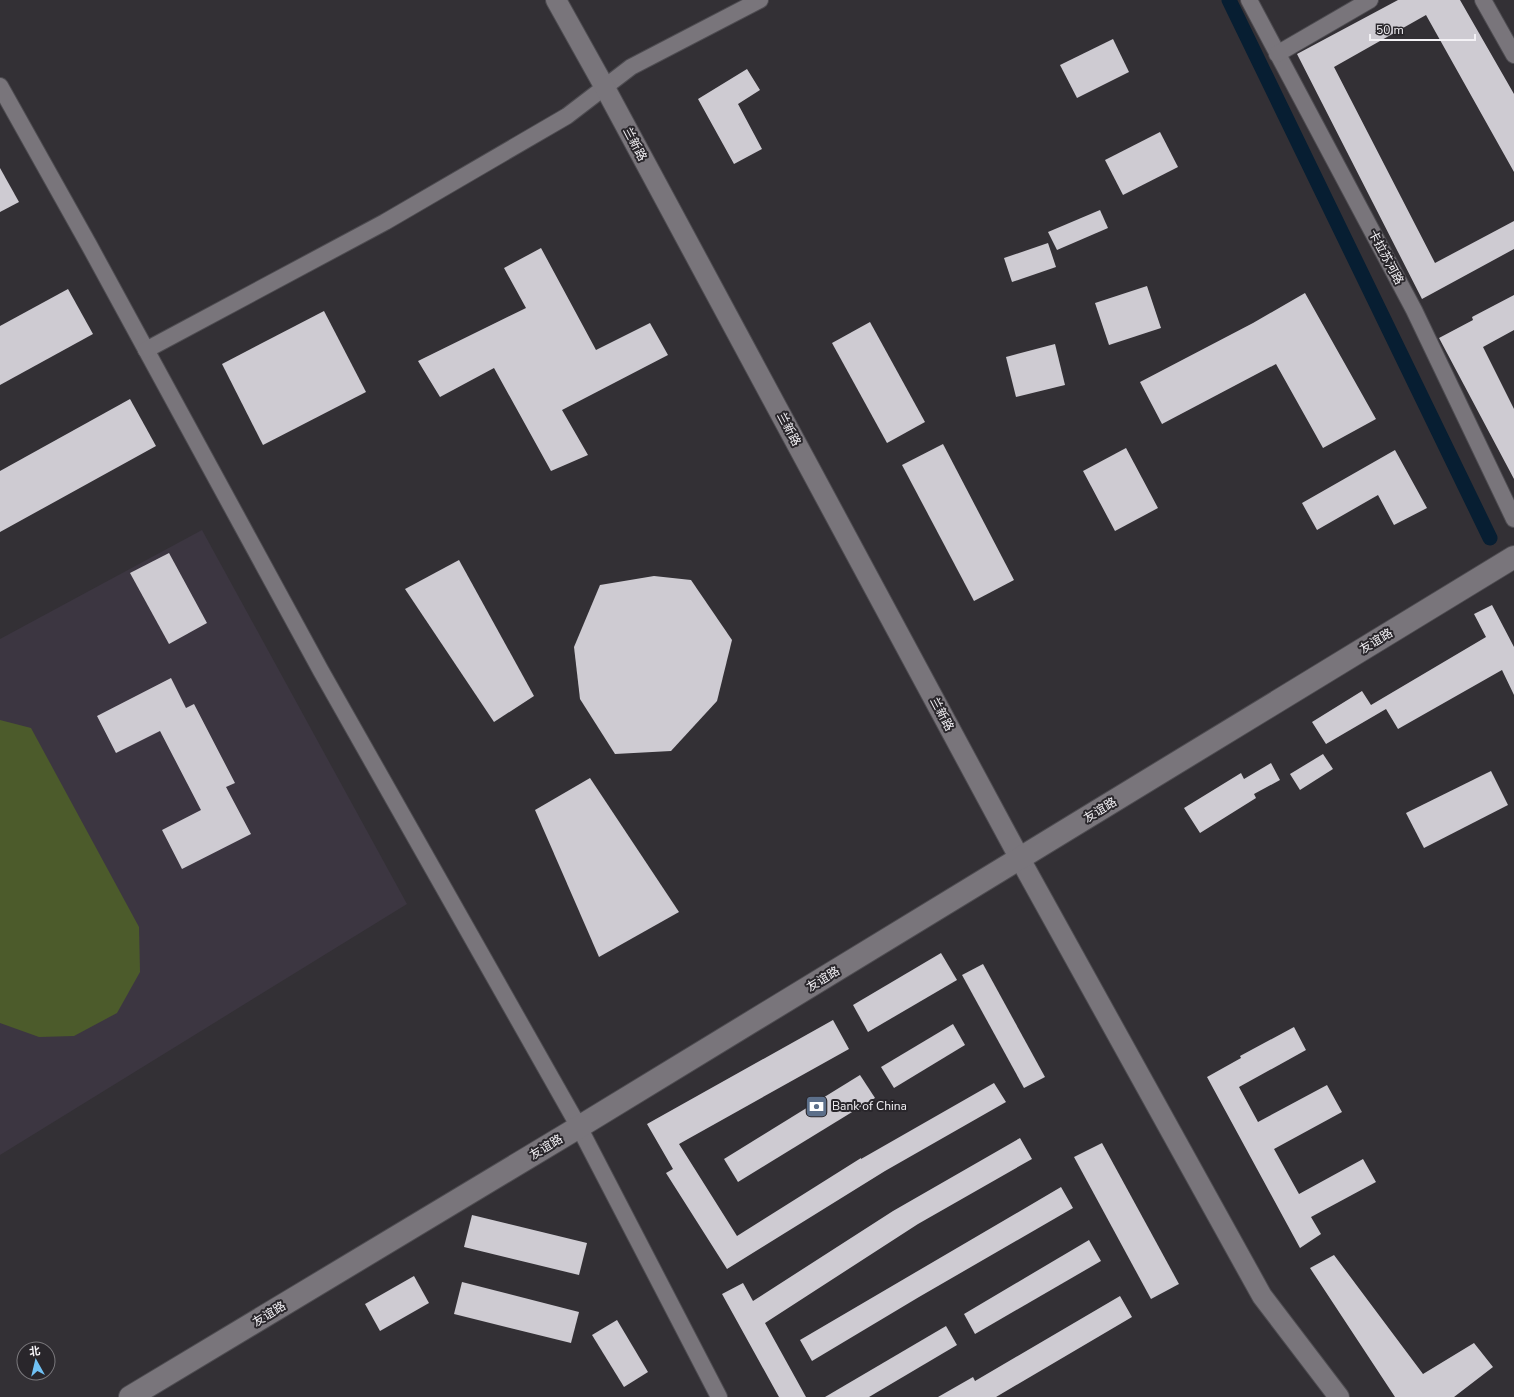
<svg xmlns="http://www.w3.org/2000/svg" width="1514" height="1397" viewBox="0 0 1514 1397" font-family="'Nunito Sans','Noto Sans SC',sans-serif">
<rect width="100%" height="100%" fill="#333035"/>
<!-- built -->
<polygon fill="#3c3641" points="202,530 407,904 0,1155 0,639"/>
<!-- green -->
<polygon fill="#4c5b2b" points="0,720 31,728 139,927 140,972 117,1013 74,1036 39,1037 0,1023"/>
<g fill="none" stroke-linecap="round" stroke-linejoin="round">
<!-- canal -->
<polyline stroke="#071e32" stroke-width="15" points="1229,0 1490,538"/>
</g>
<!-- building -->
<g fill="#cecbd2">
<polygon points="1398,0 1460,0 1514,94 1514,172 1426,15 1334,67 1435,263 1514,221 1514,249 1422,299 1297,54"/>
<polygon points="1113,39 1129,72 1077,98 1060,65"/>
<polygon points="747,69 760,90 738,104 762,149 734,164 698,99"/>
<polygon points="1160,132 1178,167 1123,195 1105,160"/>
<polygon points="0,168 19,202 0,212"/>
<polygon points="1100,210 1108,228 1057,250 1048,232"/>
<polygon points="1048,243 1056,267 1012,282 1004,258"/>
<polygon points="541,248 596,350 650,323 668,355 562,410 588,455 551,471 494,368 440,397 418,361 526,308 504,268"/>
<polygon points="1147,286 1161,328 1109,345 1095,303"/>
<polygon points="68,289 93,334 0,385 0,326"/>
<polygon points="1305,293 1376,419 1323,448 1276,364 1162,424 1140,382 1253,323"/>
<polygon points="1514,295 1514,330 1483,347 1514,409 1514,479 1439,338 1473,320 1472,317"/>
<polygon points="324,311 366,392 263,445 222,364"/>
<polygon points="870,322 925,422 887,443 832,343"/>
<polygon points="1055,344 1065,385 1016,397 1006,357"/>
<polygon points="130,399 156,446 0,532 0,471"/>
<polygon points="943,444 1014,580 974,601 902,465"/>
<polygon points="1126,448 1158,508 1115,531 1083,471"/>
<polygon points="1395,450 1427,508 1394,525 1378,495 1317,530 1302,503"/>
<polygon points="169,553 207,623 169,644 130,573"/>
<polygon points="459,560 534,696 494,722 405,589"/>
<polygon points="654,576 691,580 732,640 717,701 671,751 615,754 580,699 574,647 600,585"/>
<polygon points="1492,605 1514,647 1514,695 1502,670 1398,729 1386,709 1326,744 1312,722 1362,691 1371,705 1486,637 1474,614"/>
<polygon points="171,678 186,708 194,704 235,783 226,787 251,834 182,869 162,830 201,810 160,731 116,753 97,716"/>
<polygon points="1323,754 1333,769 1300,790 1290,774"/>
<polygon points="1271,763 1280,780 1254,794 1256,798 1200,833 1184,808 1241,773 1244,779"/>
<polygon points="1491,771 1508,805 1424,848 1406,813"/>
<polygon points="590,778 679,912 599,957 535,810"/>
<polygon points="941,953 957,980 868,1032 853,1005"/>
<polygon points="983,964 1045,1077 1024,1088 962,975"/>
<polygon points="833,1020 849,1049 679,1144 737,1236 861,1158 861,1159 994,1083 1006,1102 885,1171 727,1269 666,1173 673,1169 647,1124"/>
<polygon points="953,1024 965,1045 894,1088 881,1067"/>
<polygon points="1294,1027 1306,1050 1239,1087 1258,1122 1327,1085 1342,1112 1274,1149 1299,1194 1363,1159 1376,1182 1311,1217 1321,1234 1300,1248 1207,1077 1241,1058 1240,1056"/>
<polygon points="860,1075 875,1098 738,1182 724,1159"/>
<polygon points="1020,1138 1032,1159 918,1224 765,1323 806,1397 779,1397 722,1294 743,1283 753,1301 893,1211"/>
<polygon points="1102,1143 1179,1284 1151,1299 1074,1157"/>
<polygon points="1061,1187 1073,1208 919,1297 812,1361 800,1340"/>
<polygon points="472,1215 587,1243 579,1275 464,1247"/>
<polygon points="1089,1240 1101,1261 975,1334 964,1314"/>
<polygon points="1334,1255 1423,1374 1474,1343 1493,1367 1454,1397 1395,1397 1310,1268"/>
<polygon points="414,1276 429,1303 380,1331 365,1304"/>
<polygon points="462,1282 579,1312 571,1343 454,1314"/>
<polygon points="1120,1296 1132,1317 996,1397 938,1397 973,1377 975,1381"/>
<polygon points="617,1320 648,1372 624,1387 592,1335"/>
<polygon points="946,1326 957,1345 869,1397 825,1397"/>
</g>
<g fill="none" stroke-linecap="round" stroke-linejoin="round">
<defs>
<g id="minor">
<polyline points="1249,0 1414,310 1514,519"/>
<polyline points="1483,0 1514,55"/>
<polyline points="1277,54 1370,0"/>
<polyline points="0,86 89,245 321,671 579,1127 719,1397"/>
<polyline points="146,350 385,222 567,116 631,67 760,0"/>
</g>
<polyline id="tertiary" points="556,0 604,86 1020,859 1262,1296 1339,1397"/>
<polyline id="secondary" points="130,1397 579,1127 1514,557"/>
</defs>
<!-- minor casing -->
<use href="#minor" stroke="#4e4c51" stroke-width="18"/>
<!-- tertiary casing -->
<use href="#tertiary" stroke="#4e4c51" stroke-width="22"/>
<!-- secondary casing -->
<use href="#secondary" stroke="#4e4c51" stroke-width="24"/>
<!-- minor -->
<use href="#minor" stroke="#79757b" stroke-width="16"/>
<!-- tertiary -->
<use href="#tertiary" stroke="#79757b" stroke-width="20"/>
<!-- secondary -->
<use href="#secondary" stroke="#79757b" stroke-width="22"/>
</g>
<!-- icons -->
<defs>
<symbol id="bank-square" viewBox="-11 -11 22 22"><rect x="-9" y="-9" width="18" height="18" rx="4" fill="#5c6f8a" stroke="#29262b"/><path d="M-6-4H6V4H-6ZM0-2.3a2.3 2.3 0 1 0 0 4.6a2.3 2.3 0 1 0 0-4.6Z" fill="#fff"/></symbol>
</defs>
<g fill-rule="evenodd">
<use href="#bank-square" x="804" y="1094" width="25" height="25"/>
</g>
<g text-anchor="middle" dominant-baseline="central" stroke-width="4" stroke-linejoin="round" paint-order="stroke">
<!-- street labels -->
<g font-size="12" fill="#f4f2f6" stroke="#29262b">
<text transform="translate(635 144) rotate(62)">兰新路</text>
<text transform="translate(1386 257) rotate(62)">卡拉苏河路</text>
<text transform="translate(789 429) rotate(62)">兰新路</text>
<text transform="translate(1376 641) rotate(-31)">友谊路</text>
<text transform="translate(942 714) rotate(62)">兰新路</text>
<text transform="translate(1100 810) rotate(-31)">友谊路</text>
<text transform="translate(823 979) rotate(-31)">友谊路</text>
<text transform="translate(546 1147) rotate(-31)">友谊路</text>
<text transform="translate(269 1314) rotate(-31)">友谊路</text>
</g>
<!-- poi labels -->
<g font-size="12" fill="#f4f2f6" stroke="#29262b" text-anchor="start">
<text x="832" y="1106">Bank of China</text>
</g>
</g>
<!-- north arrow -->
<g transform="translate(36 1361) rotate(352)"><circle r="19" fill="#29262b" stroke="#7a787c"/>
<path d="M0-3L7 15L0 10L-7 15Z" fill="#70c1f4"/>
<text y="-6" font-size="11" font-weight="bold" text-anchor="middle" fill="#f4f2f6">北</text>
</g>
<!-- scale -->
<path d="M1370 34v6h105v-6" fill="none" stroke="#f4f2f6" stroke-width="2"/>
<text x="1376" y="34" font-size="12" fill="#f4f2f6" stroke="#29262b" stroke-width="3" paint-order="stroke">50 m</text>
</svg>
